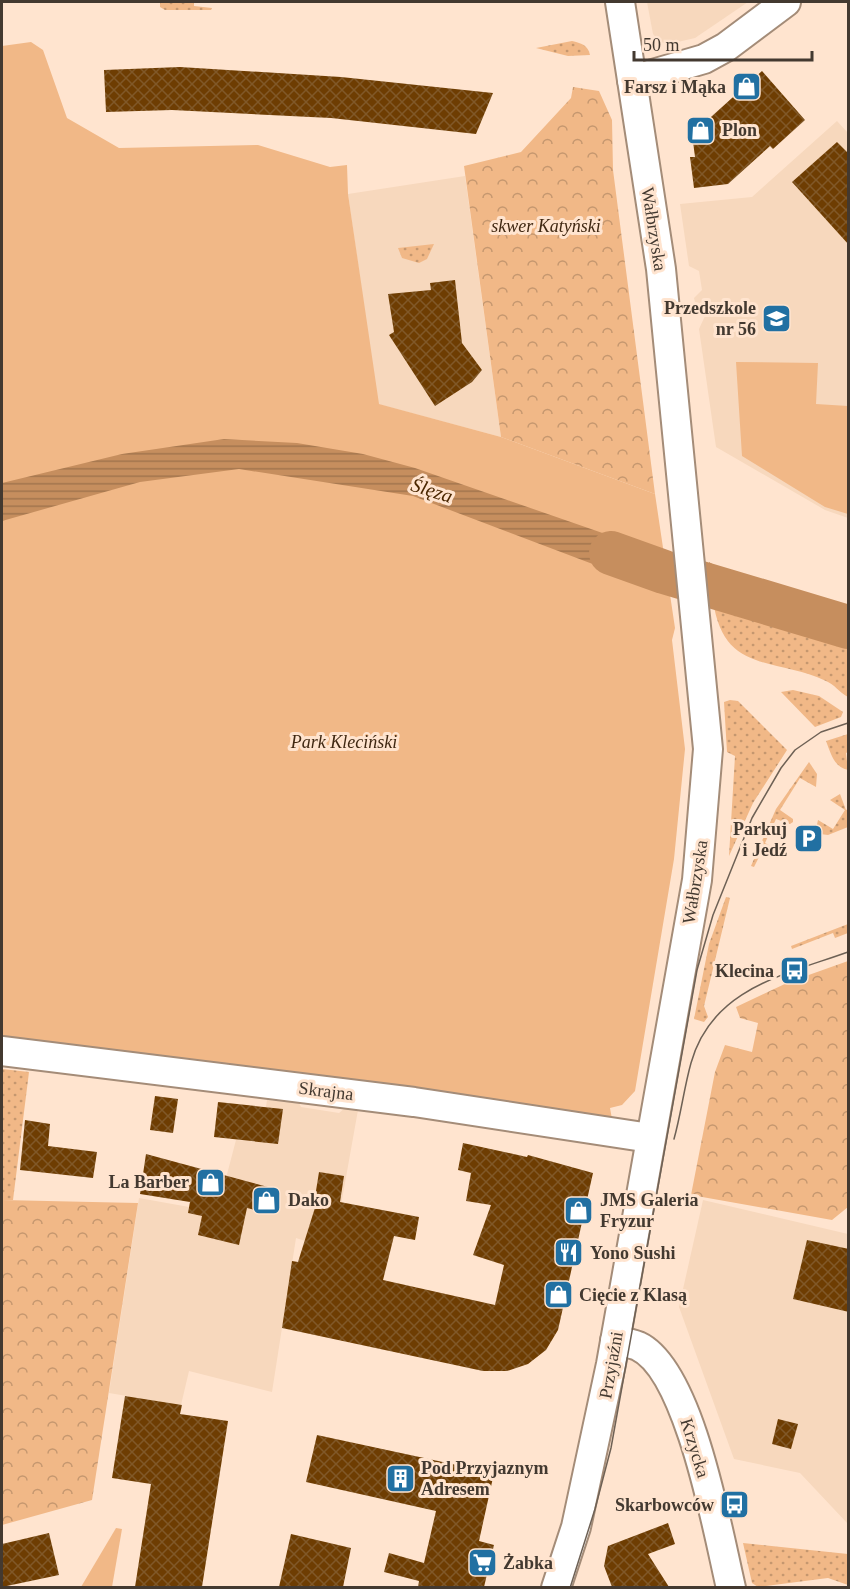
<svg xmlns="http://www.w3.org/2000/svg" width="850" height="1589" viewBox="0 0 850 1589" font-family="Georgia,serif">
<defs>
<pattern id="grass-dots" width="8" height="8" patternUnits="userSpaceOnUse" patternTransform="scale(1.5)"><rect width="8" height="8" fill="#f1b887"/><path d="M2 2h.1M6 6h.1" fill="none" stroke="#c5976f" stroke-width="1.8" stroke-linecap="round"/></pattern>
<pattern id="forest-crowns" width="20" height="18" patternUnits="userSpaceOnUse" patternTransform="scale(1.5)"><rect width="20" height="18" fill="#f1b887"/><path d="M2 6a3 3 0 1 1 6 0M12 15a3 3 0 1 1 6 0" fill="none" stroke="#c5976f"/></pattern>
<pattern id="water-rules" width="6" height="5" patternUnits="userSpaceOnUse" patternTransform="scale(1.5)"><rect width="6" height="5" fill="#c68e5e"/><path d="M0 2.5h6" fill="none" stroke="#a2754e"/></pattern>
<pattern id="building-cross-hatch" width="8" height="8" patternUnits="userSpaceOnUse" patternTransform="scale(1.5)"><rect width="8" height="8" fill="#6e3d02"/><path d="M0 0l8 8M0 8l8-8" fill="none" stroke="#805828"/></pattern>
</defs>
<rect width="100%" height="100%" fill="#ffe4cf"/>
<!-- built -->
<g fill="#f7d8bd">
<polygon points="647,2 748,2 695,38 669,44 660,42 653,34"/>
<polygon points="837,121 848,133 848,518 825,510 716,447 699,329 705,316 696,307 694,298 702,290 699,271 689,266 680,204 752,197"/>
<polygon points="465,176 501,437 378,404 348,194"/>
<polygon points="267,1100 299,1103 301,1107 339,1113 345,1108 358,1110 333,1250 296,1238 272,1392 189,1371 181,1405 109,1393 139,1198 189,1207 192,1193 220,1201 236,1140 261,1142"/>
<polygon points="703,1200 848,1234 848,1524 800,1473 734,1459 679,1307"/>
</g>
<!-- grass -->
<g fill="url(#grass-dots)">
<polygon points="160,2 194,2 194,6 212,8 211,10 165,10 160,7"/>
<path d="M572,41c9,2 16,4 18,14l-22,1 -32,-8z"/>
<polygon points="434,244 427,259 419,263 402,258 398,248"/>
<path d="M713,600l135,39v58c-8,-4 -14,-13 -22,-16 -52,-24 -103,-7 -113,-81z"/>
<polygon points="793,690 819,696 843,712 841,717 815,727 781,692"/>
<polygon points="730,700 738,701 787,750 753,803 729,856 735,756 727,752 724,702"/>
<path d="M848,734v18l-2,1 2,17c-14,-3 -17,-16 -22,-29z"/>
<polygon points="809,762 817,774 816,787 800,778 780,810 793,819 793,822 790,824 776,819 765,843 780,851 778,856 762,851 754,867 751,866 776,809"/>
<polygon points="840,794 846,810 848,809 848,827 828,835 820,834 816,829 818,820 833,829 845,810 830,800"/>
<polygon points="726,897 730,898 704,1006 708,1017 704,1022 694,1019 709,944"/>
<polygon points="848,924 848,933 835,938 833,933 792,949 791,946"/>
<polygon points="2,1069 29,1072 13,1200 2,1200"/>
<polygon points="743,1543 848,1554 848,1585 828,1578 758,1587 752,1583"/>
</g>
<!-- forest -->
<g fill="url(#forest-crowns)">
<polygon points="573,87 599,91 612,120 613,170 655,494 501,437 464,166 521,152 571,98"/>
<polygon points="848,961 848,1207 832,1220 691,1195 715,1072 725,1045 752,1052 758,1023 740,1018 736,1007 789,982"/>
<polygon points="2,1200 138,1203 92,1500 2,1525"/>
</g>
<!-- park -->
<g fill="#f1b887">
<polygon points="31,42 43,50 67,118 119,148 258,145 330,167 347,165 348,194 379,404 501,437 655,494 675,628 672,640 685,749 674,859 635,1091 622,1105 610,1108 612,1119 413,1087 2,1037 2,46"/>
<polygon points="736,362 818,363 816,404 848,406 848,514 825,507 742,456"/>
<polygon points="116,1528 122,1529 112,1587 81,1587"/>
</g>
<!-- water -->
<g fill="url(#water-rules)">
<polygon points="224,439 297,443 363,454 415,468 666,555 670,590 590,563 413,496 239,469 140,482 2,521 2,483 122,454"/>
<polygon points="709,562 727,573 848,609 848,639 713,600"/>
</g>
<g fill="none" stroke-linecap="round" stroke-linejoin="round">
<!-- river -->
<polyline stroke="#c68e5e" stroke-width="44" points="611,553 664,572 848,627"/>
</g>
<!-- building -->
<g fill="url(#building-cross-hatch)">
<polygon points="180,67 341,77 493,93 476,134 331,118 172,110 106,112 104,70"/>
<polygon points="762,71 805,120 773,149 770,146 728,184 694,188 690,157 695,157 692,134"/>
<polygon points="837,142 849,154 849,245 792,182"/>
<polygon points="455,280 462,343 482,370 472,382 435,406 389,335 394,332 388,294 431,290 430,283"/>
<polygon points="155,1096 178,1099 173,1133 150,1130"/>
<polygon points="218,1102 283,1109 278,1144 214,1137"/>
<polygon points="25,1120 50,1124 48,1146 97,1152 93,1178 20,1170"/>
<polygon points="463,1143 527,1157 528,1155 593,1173 558,1330 546,1350 528,1364 507,1371 483,1371 282,1328 292,1261 298,1262 318,1198 315,1197 319,1172 344,1176 340,1202 419,1217 415,1240 394,1236 383,1280 495,1305 504,1265 473,1255 491,1205 466,1201 471,1173 458,1170"/>
<polygon points="146,1154 279,1190 272,1214 247,1208 239,1245 198,1235 202,1216 188,1213 190,1202 140,1194"/>
<polygon points="807,1240 849,1249 849,1312 793,1299"/>
<polygon points="125,1396 182,1405 180,1414 228,1421 202,1587 135,1587 151,1484 112,1478"/>
<polygon points="778,1419 798,1424 791,1449 772,1444"/>
<polygon points="317,1435 494,1473 479,1541 494,1545 484,1587 418,1587 419,1581 384,1572 389,1553 424,1563 436,1511 306,1482"/>
<polygon points="668,1523 675,1544 648,1554 669,1587 612,1587 604,1566 608,1546"/>
<polygon points="49,1533 59,1575 2,1587 2,1544"/>
<polygon points="291,1534 351,1548 343,1587 279,1587"/>
</g>
<g fill="none" stroke-linecap="round" stroke-linejoin="round">
<defs>
<g id="minor">
<polyline points="632,80 704,59 726,47 786,2"/>
<polyline points="2,1051 414,1102 650,1138"/>
<path d="M615,1341c7,1 16,2 23,5 52,24 80,187 93,242"/>
<polyline points="556,1588 576,1527 611,1364 697,880 708,749 661,269 620,2"/>
</g>
</defs>
<!-- minor casing -->
<use href="#minor" stroke="#a48c78" stroke-width="32"/>
<!-- minor -->
<use href="#minor" stroke="#fff" stroke-width="28"/>
<!-- tram -->
<g stroke="#6e6155" stroke-width="1.5">
<path d="M674,1139c7,-25 10,-51 17,-76 21,-75 93,-88 157,-111"/>
<polyline points="570,1588 595,1509 611,1448 697,970 713,915 752,818 781,768 795,750 821,732 848,723"/>
</g>
</g>
<!-- icons -->
<defs>
<symbol id="shop-square" viewBox="-11 -11 22 22"><rect x="-9" y="-9" width="18" height="18" rx="4" fill="#2170a2" stroke="#ffe4cf"/><path d="M-5-2.5h2.3a2.7 3.5 0 0 1 5.4 0H5L5.5 6h-11ZM-1.5-2.5h3a1.5 2.3 0 0 0-3 0Z" fill="#fff"/></symbol>
<symbol id="school-square" viewBox="-11 -11 22 22"><rect x="-9" y="-9" width="18" height="18" rx="4" fill="#2170a2" stroke="#ffe4cf"/><path d="M0-5L7-2L0 1L-7-2ZM-4 1L0 2.5L4 1V4Q0 6-4 4Z" fill="#fff"/></symbol>
<symbol id="parking-square" viewBox="-11 -11 22 22"><rect x="-9" y="-9" width="18" height="18" rx="4" fill="#2170a2" stroke="#ffe4cf"/><path d="M-3.5-5.5H1a3.5 3.5 0 0 1 0 7H-1V5.5H-3.5ZM-1-3.4V-.6H.8a1.4 1.4 0 0 0 0-2.8Z" fill="#fff"/></symbol>
<symbol id="bus-square" viewBox="-11 -11 22 22"><rect x="-9" y="-9" width="18" height="18" rx="4" fill="#2170a2" stroke="#ffe4cf"/><path d="M-5-6H5V4H4V6H2V4H-2V6H-4V4H-5ZM-3.5-4V0h7V-4ZM-3.5 1.2v1.5H-2V1.2ZM2 1.2v1.5H3.5V1.2Z" fill="#fff"/></symbol>
<symbol id="restaurant-square" viewBox="-11 -11 22 22"><rect x="-9" y="-9" width="18" height="18" rx="4" fill="#2170a2" stroke="#ffe4cf"/><path d="M-5-6h1v4h1v-4h1v4h1v-4h1v5L-1.5 .5V6h-2V.5L-5-1ZM5-6V6H3V1.5H1.5Q1.5-4 5-6Z" fill="#fff"/></symbol>
<symbol id="building-square" viewBox="-11 -11 22 22"><rect x="-9" y="-9" width="18" height="18" rx="4" fill="#2170a2" stroke="#ffe4cf"/><path d="M-4-6H4V6H1V3H-1V6H-4ZM-2.5-4.3h1.7v1.8h-1.7ZM.8-4.3h1.7v1.8H.8ZM-2.5-1h1.7V.8h-1.7ZM.8-1h1.7V.8H.8Z" fill="#fff"/></symbol>
<symbol id="supermarket-square" viewBox="-11 -11 22 22"><rect x="-9" y="-9" width="18" height="18" rx="4" fill="#2170a2" stroke="#ffe4cf"/><path d="M-6-5.5h2.5l.6 2H6L4.5 2H-2.5L-4.4-4H-6ZM-1.5 3.2a1.3 1.3 0 1 0 .1 0ZM3 3.2a1.3 1.3 0 1 0 .1 0Z" fill="#fff"/></symbol>
</defs>
<g fill-rule="evenodd">
<use href="#shop-square" x="730" y="70" width="33" height="33"/>
<use href="#shop-square" x="684" y="114" width="33" height="33"/>
<use href="#school-square" x="760" y="302" width="33" height="33"/>
<use href="#parking-square" x="792" y="822" width="33" height="33"/>
<use href="#bus-square" x="778" y="954" width="33" height="33"/>
<use href="#shop-square" x="194" y="1166" width="33" height="33"/>
<use href="#shop-square" x="250" y="1184" width="33" height="33"/>
<use href="#shop-square" x="562" y="1194" width="33" height="33"/>
<use href="#restaurant-square" x="552" y="1236" width="33" height="33"/>
<use href="#shop-square" x="542" y="1278" width="33" height="33"/>
<use href="#building-square" x="384" y="1462" width="33" height="33"/>
<use href="#bus-square" x="718" y="1488" width="33" height="33"/>
<use href="#supermarket-square" x="466" y="1546" width="33" height="33"/>
</g>
<g text-anchor="middle" dominant-baseline="central" stroke-width="6" stroke-linejoin="round" paint-order="stroke">
<!-- poi labels -->
<g font-size="18" font-weight="bold" fill="#433930" stroke="#ffe4cf" text-anchor="start">
<text x="726" y="87" text-anchor="end">Farsz i Mąka</text>
<text x="722" y="130">Plon</text>
<text x="756" y="308" text-anchor="end">Przedszkole<tspan x="756" dy="21">nr 56</tspan></text>
<text x="787" y="829" text-anchor="end">Parkuj<tspan x="787" dy="21">i Jedź</tspan></text>
<text x="774" y="971" text-anchor="end">Klecina</text>
<text x="189" y="1182" text-anchor="end">La Barber</text>
<text x="288" y="1200">Dako</text>
<text x="600" y="1200">JMS Galeria<tspan x="600" dy="21">Fryzur</tspan></text>
<text x="590" y="1253">Yono Sushi</text>
<text x="579" y="1295">Cięcie z Klasą</text>
<text x="421" y="1468">Pod Przyjaznym<tspan x="421" dy="21">Adresem</tspan></text>
<text x="714" y="1505" text-anchor="end">Skarbowców</text>
<text x="503" y="1563">Żabka</text>
</g>
<!-- park labels -->
<g font-size="18" font-style="italic" fill="#402812" stroke="#ffe4cf">
<text x="546" y="226">skwer Katyński</text>
<text x="344" y="742">Park Kleciński</text>
</g>
<!-- street labels -->
<g font-size="18" fill="#433930" stroke="#ffe4cf">
<text transform="translate(654 229) rotate(81)">Wałbrzyska</text>
<text transform="translate(695 882) rotate(-81)">Wałbrzyska</text>
<text transform="translate(326 1091) rotate(7)">Skrajna</text>
<text transform="translate(611 1365) rotate(-80)">Przyjaźni</text>
<text transform="translate(695 1448) rotate(73)">Krzycka</text>
</g>
<!-- water labels -->
<g font-size="20" font-style="italic" fill="#4b2700" stroke="#ffe4cf">
<text transform="translate(432 490) rotate(18)">Ślęza</text>
</g>
</g>
<!-- border -->
<rect width="850" height="1589" fill="none" stroke="#433930" stroke-width="6"/>
<!-- scale -->
<path d="M634 51v9h178v-9" fill="none" stroke="#433930" stroke-width="3"/>
<text x="643" y="51" font-size="18" fill="#433930" stroke="#ffe4cf" stroke-width="4.5" paint-order="stroke">50 m</text>
</svg>
